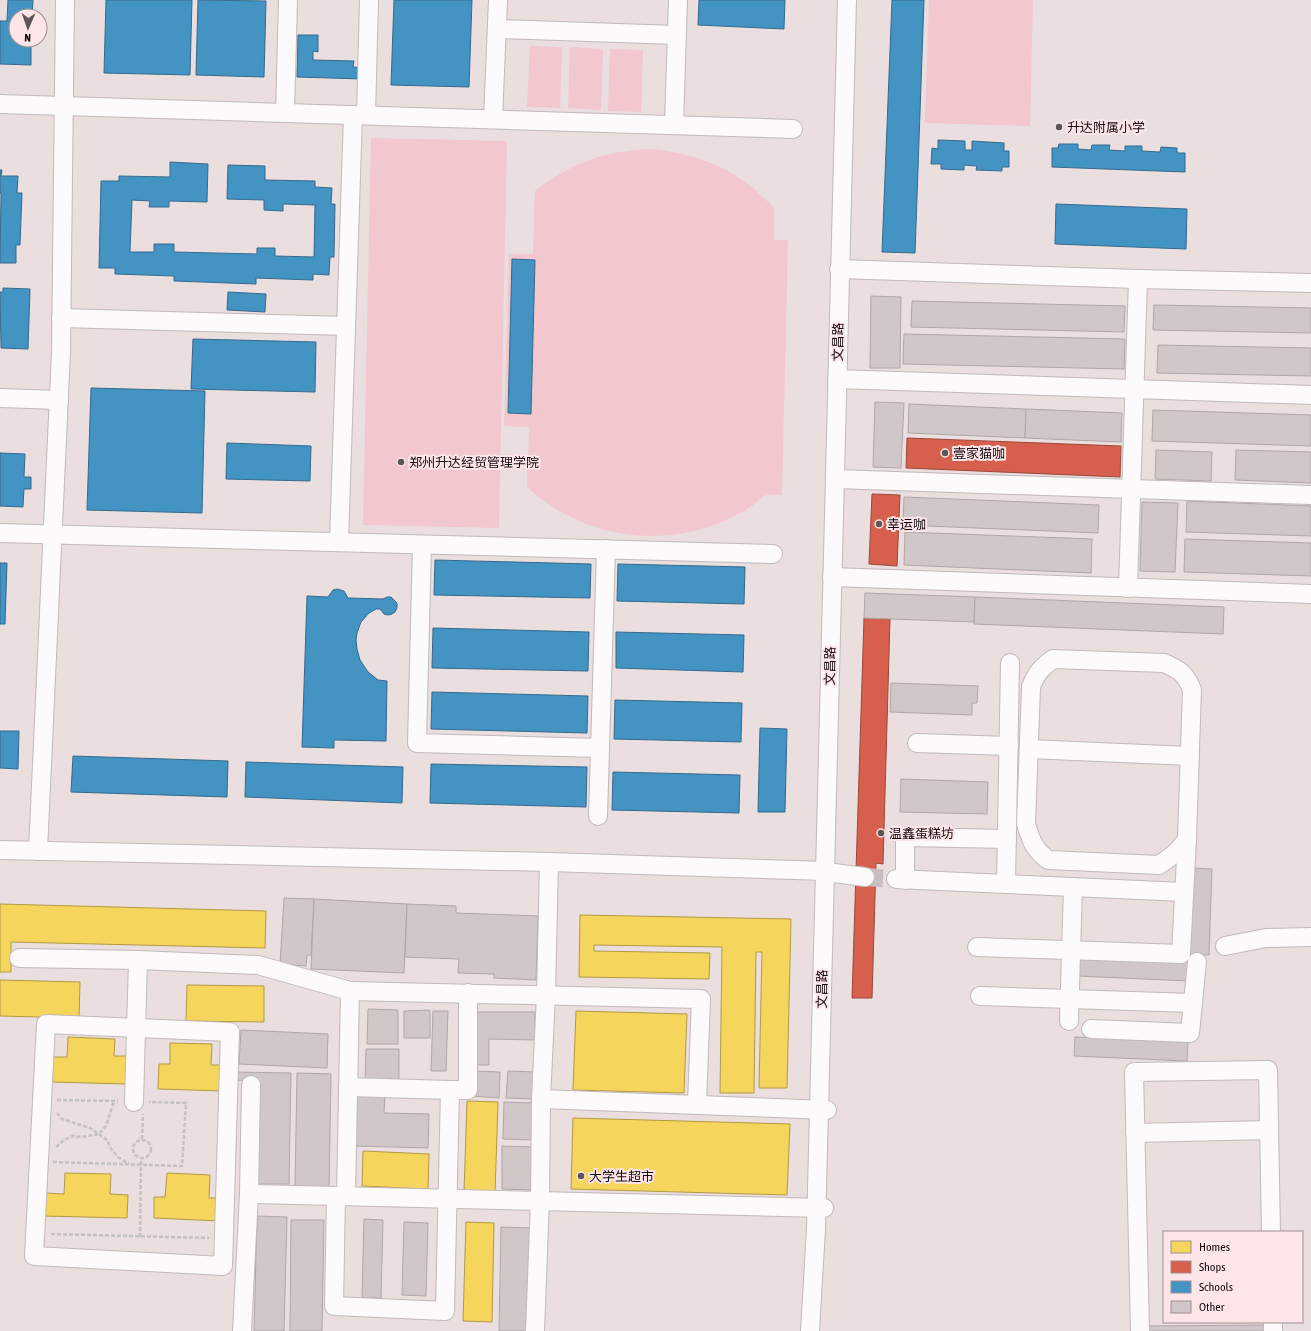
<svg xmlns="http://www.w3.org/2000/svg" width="1311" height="1331" viewBox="0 0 1311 1331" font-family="'Asap Condensed','Noto Sans SC',sans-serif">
<rect width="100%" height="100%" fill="#eadedf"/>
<!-- green -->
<g fill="#f2c7ce">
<polygon points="929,0 1033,0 1030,126 925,123"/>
<polygon points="530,46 562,47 560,108 527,107"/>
<polygon points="570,47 603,49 601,110 568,108"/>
<polygon points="610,49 643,50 641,112 608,111"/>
<polygon points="371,138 507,141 499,528 363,525"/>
<path d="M652,149c52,6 86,21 122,59v32h14l-6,255c-5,0 -12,-1 -15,0 -6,2 -11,8 -15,11 -11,7 -23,13 -35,18 -66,25 -139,10 -190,-37l2,-60 -25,-1 5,-172h24l2,-63c38,-29 69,-40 117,-42z"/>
</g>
<!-- homes -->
<g fill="#f6d55c" stroke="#b29944">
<polygon points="0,904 266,911 265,948 11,942 11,972 0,972"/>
<polygon points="580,915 791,919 787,1088 759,1088 762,952 756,952 754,1093 720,1093 722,947 594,945 594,951 710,953 709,979 579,977"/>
<polygon points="0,980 80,982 79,1018 0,1016"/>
<polygon points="187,985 264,986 264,1022 186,1021"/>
<polygon points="576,1011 687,1014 684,1093 573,1090"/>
<polygon points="68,1037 115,1039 114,1056 128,1056 127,1084 50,1082 50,1057 67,1057"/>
<polygon points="170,1043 212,1044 211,1065 226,1065 225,1091 158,1089 159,1064 170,1064"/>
<polygon points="467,1101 498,1102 495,1193 464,1192"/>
<polygon points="573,1118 790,1124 787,1195 571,1189"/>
<polygon points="363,1151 429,1154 428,1189 362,1186"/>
<polygon points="65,1173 111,1174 110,1194 128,1195 127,1218 43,1216 44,1193 64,1194"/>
<polygon points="167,1173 210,1175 209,1198 221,1198 220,1221 154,1218 154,1197 165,1197"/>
<polygon points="466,1222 494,1223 492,1322 463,1321"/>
</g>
<!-- shops -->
<g fill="#d6604d" stroke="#9c473a">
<polygon points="907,438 1121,446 1120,477 906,468"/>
<polygon points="872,494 900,495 897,566 869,564"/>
<polygon points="864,618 890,619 883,864 876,863 872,998 852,998"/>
</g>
<!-- schools -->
<g fill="#4393c3" stroke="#356a8c">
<polygon points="8,0 33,0 32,16 16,16 16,40 31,40 31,65 0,64 0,21 7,21"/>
<polygon points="106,0 192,0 190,75 104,73"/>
<polygon points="198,0 266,1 264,77 196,75"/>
<polygon points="394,0 472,0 469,87 391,85"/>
<polygon points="699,0 785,0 784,29 698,25"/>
<polygon points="892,0 924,0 915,253 882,252"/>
<polygon points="298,35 318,35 318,52 313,51 313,60 354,61 353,67 363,68 362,79 297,77"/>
<polygon points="938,140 965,141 965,150 972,150 972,141 1004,143 1004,151 1009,151 1009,167 1002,167 1002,171 976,170 977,166 964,165 964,170 941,169 941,164 931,164 932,148 938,149"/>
<polygon points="1059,144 1078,144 1078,149 1091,150 1092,145 1110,145 1109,150 1125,151 1125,146 1142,146 1142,151 1160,152 1161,147 1177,148 1177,153 1185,153 1185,172 1052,167 1052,148 1058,148"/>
<polygon points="170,162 208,164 207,202 169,201 169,207 149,207 150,201 132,200 130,252 154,252 154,244 174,244 174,252 257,254 257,248 275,248 275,256 314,257 315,205 283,204 283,211 264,210 264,200 227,199 228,165 265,166 265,180 315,181 315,187 332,188 331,204 335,204 334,257 330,257 329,275 313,274 313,280 256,278 256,284 174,281 174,276 115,274 115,268 99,268 101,181 119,181 119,176 170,177"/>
<polygon points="0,170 2,170 1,176 18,176 17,193 22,193 20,245 16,245 16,263 0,263 1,193 0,193"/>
<polygon points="1056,204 1187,209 1186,249 1055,244"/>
<polygon points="512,259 535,260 531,414 508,413"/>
<polygon points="3,288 30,289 28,349 1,348 0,292 3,292"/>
<polygon points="228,292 266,294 265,312 227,310"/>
<polygon points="193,339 316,342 315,392 191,389"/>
<polygon points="91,388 205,391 202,513 87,510"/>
<polygon points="227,443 311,446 310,481 226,479"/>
<polygon points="0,453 25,454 24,477 31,477 31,489 24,489 23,507 0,506"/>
<polygon points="435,560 591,564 590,598 434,595"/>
<polygon points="0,563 7,563 5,624 0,624"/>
<polygon points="618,564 745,567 744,604 617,601"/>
<polygon points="337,589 344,591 348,598 383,599 387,597 391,597 397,603 397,608 395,612 392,614 388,615 384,614 380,609 376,609 369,613 361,622 357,633 356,640 357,649 360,660 368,672 378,680 387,681 386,741 334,740 334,748 302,747 307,596 328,597 333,590"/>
<polygon points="433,628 589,632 588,671 432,668"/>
<polygon points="616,632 744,635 743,672 616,668"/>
<polygon points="432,692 588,696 587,733 431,729"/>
<polygon points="615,700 742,703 741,742 614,739"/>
<polygon points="760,728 787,729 785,812 758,812"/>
<polygon points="0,731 19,731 18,769 0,768"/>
<polygon points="73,756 228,761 227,797 71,792"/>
<polygon points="246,762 403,767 402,803 245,797"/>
<polygon points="431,764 587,767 586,807 430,803"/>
<polygon points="613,772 740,775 739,813 612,810"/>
</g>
<!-- building -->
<g fill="#d1c7c8" stroke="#b0a6a7">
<polygon points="871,296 901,297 900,368 870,368"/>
<polygon points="912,301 1125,306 1124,332 911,327"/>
<polygon points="1154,305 1311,308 1311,333 1153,330"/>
<polygon points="904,334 1125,339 1124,369 903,364"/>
<polygon points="1158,345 1311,348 1311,376 1157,373"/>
<polygon points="875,402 904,403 901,468 873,467"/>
<polygon points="909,404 1026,409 1025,438 908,433"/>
<polygon points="1026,409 1122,413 1121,442 1025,438"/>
<polygon points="1153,410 1311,415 1311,446 1152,441"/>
<polygon points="1156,450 1212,452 1211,481 1155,479"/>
<polygon points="1236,450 1311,452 1311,483 1235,480"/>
<polygon points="904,497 1099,505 1098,533 903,525"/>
<polygon points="1187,501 1311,506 1311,536 1186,532"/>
<polygon points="1142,502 1178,503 1175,572 1140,571"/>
<polygon points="905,532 1092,539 1091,573 904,565"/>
<polygon points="1185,539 1311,543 1311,576 1184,572"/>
<polygon points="865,593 975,597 974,622 864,618"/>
<polygon points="975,597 1224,607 1223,634 974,624"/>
<polygon points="891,683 978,686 977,703 972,703 972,715 890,712"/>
<polygon points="901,779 988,782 987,814 900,812"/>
<polygon points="1192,868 1212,869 1209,955 1188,954"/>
<polygon points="284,898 314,899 311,955 307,955 306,966 280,964"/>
<polygon points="314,899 407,904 404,973 311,969"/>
<polygon points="407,904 456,906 456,913 538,916 536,980 494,978 494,974 458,973 459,959 405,957"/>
<polygon points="1078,957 1190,962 1189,981 1077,976"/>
<polygon points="368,1009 398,1010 398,1044 367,1044"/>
<polygon points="430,1010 430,1038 404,1038 404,1011"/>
<polygon points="433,1011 448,1011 446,1071 431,1071"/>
<polygon points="473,1012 535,1012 535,1040 489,1039 489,1065 473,1065"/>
<polygon points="241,1030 328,1034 327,1068 239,1064"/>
<polygon points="1075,1037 1188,1042 1187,1061 1074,1056"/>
<polygon points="366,1049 399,1049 399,1083 365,1083"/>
<polygon points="472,1071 500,1072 499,1098 471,1096"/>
<polygon points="508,1071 535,1072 534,1099 506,1098"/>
<polygon points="236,1072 291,1073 289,1184 257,1184 259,1081 235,1080"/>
<polygon points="297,1073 331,1074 329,1187 295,1186"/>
<polygon points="356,1091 385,1092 384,1113 429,1114 428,1148 354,1146"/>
<polygon points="504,1102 534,1103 534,1140 503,1139"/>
<polygon points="502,1146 534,1147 533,1190 502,1189"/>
<polygon points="257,1216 287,1217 284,1331 254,1331"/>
<polygon points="364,1219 383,1220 381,1298 362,1298"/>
<polygon points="291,1220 324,1220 322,1331 290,1331"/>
<polygon points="404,1222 428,1223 426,1296 402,1295"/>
<polygon points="501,1227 532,1228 530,1331 499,1331"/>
<polygon points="1268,1325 1268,1331 1147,1331 1147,1326"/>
</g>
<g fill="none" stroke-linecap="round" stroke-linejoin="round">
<!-- minor-tunnel -->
<polyline stroke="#cabec0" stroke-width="18" stroke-dasharray="18 9" stroke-linecap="butt" points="865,877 896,879"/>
<defs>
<g id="minor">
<polyline points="497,29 677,35"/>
<polyline points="0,104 793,129"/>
<polyline points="285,113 288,0"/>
<polyline points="366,115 369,0"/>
<polyline points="493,119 498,0"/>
<polyline points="674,125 678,0"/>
<polyline points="839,269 1138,279 1311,283"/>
<polyline points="61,318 346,326"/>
<polyline points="837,379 1311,395"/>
<polyline points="0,398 59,400"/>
<polyline points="835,479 1311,495"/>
<polyline points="0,533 773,554"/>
<polyline points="339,542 353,115"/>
<polyline points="422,545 417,743 600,748"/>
<polyline points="832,577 1311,594"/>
<polyline points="1128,588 1138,279"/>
<path d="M1053,659l111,4c16,7 22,11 28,27l-5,149c-8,12 -16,18 -28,26l-111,-5c-14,-11 -17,-19 -22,-36l5,-137c5,-14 10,-19 22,-28z"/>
<polyline points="917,743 1009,746"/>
<polyline points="1029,749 1190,756"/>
<polyline points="598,816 606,549"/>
<polyline points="0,850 549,862 825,871"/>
<polyline points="38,851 61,352 65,0"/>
<polyline points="834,873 865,877"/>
<polyline points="896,879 1184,892"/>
<polyline points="905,880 905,837 1007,839"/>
<polyline points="1006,884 1010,663"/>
<polyline points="1225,946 1266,938 1311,937"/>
<polyline points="977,947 1181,954 1187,839"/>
<polyline points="19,958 138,960 258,965 350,991"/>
<polyline points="980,996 1193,1003"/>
<polyline points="1069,1021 1073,887"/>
<polygon points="46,1024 230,1032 223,1266 34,1256"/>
<polyline points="1091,1029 1190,1033 1197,962"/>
<polyline points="450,1090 468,1090 468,993"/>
<polyline points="541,1099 827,1110"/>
<polyline points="134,1102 138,960"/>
<polyline points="1135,1133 1269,1130"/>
<polyline points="249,1194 824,1208"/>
<polyline points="336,1196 334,1306 445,1311 450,1090 348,1087"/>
<polyline points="346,1196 350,991 701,999 697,1104"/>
<polyline points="1273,1322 1273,1331"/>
<polyline points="242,1331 249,1194 251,1085"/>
<polyline points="535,1331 540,1200 541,1099 546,995 549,862"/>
<polyline points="810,1331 816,1229 847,0"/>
<polyline points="1140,1331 1134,1072 1268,1070 1271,1232"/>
</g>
</defs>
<!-- minor casing -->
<use href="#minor" stroke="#c2b9ba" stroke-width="20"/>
<!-- path -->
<g stroke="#c5c0c1" stroke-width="2.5" stroke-dasharray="4 2" stroke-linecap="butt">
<polyline points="57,1100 118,1101"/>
<polyline points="57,1113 62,1119 90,1128 107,1140 111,1149 118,1157 129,1164"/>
<polyline points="142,1139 143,1114"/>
<circle cx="142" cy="1149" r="9"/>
<polyline points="56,1147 64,1140 73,1136 82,1137 99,1134 106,1126 114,1101"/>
<polyline points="53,1162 182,1166 186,1103 149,1102"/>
<polyline points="51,1234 209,1238"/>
<polyline points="140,1237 141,1158"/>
</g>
<!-- minor -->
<use href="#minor" stroke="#fcfafa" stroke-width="18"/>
</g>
<!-- markers -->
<g fill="#5e5656" stroke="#fde5e8" stroke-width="1.5">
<circle cx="1059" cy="127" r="4"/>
<circle cx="945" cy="453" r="4"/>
<circle cx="401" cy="462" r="4"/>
<circle cx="879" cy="524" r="4"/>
<circle cx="881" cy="833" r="4"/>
<circle cx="581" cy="1176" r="4"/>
</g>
<g text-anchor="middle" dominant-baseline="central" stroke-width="4" stroke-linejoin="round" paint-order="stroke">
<!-- poi labels -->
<g font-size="13" fill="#130c0d" stroke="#fde5e8" text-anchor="start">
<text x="1067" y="127">升达附属小学</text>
<text x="953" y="453">壹家猫咖</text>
<text x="409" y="462">郑州升达经贸管理学院</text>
<text x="887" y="524">幸运咖</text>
<text x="889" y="833">温鑫蛋糕坊</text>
<text x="589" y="1176">大学生超市</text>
</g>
<!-- street labels -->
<g font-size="13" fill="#130c0d" stroke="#fde5e8">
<text transform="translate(838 342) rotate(-89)">文昌路</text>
<text transform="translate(830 666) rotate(-89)">文昌路</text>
<text transform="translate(822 989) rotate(-89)">文昌路</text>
</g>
</g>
<!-- legend -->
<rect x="1163" y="1231" width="140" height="92" fill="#fde5e8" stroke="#9f8e90"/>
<rect x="1171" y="1241" width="20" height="12" fill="#f6d55c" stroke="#9f8e90"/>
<text x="1199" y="1251" font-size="12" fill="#130c0d">Homes</text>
<rect x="1171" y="1261" width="20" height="12" fill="#d6604d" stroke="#9f8e90"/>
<text x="1199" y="1271" font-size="12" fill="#130c0d">Shops</text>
<rect x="1171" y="1281" width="20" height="12" fill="#4393c3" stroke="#9f8e90"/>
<text x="1199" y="1291" font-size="12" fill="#130c0d">Schools</text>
<rect x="1171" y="1301" width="20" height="12" fill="#d1c7c8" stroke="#9f8e90"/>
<text x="1199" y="1311" font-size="12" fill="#130c0d">Other</text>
<!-- north arrow -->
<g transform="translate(28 28) rotate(182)"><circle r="19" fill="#fde5e8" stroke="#9f8e90"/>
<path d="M0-3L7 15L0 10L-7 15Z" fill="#5e5656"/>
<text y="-6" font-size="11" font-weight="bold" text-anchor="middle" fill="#130c0d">N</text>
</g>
</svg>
